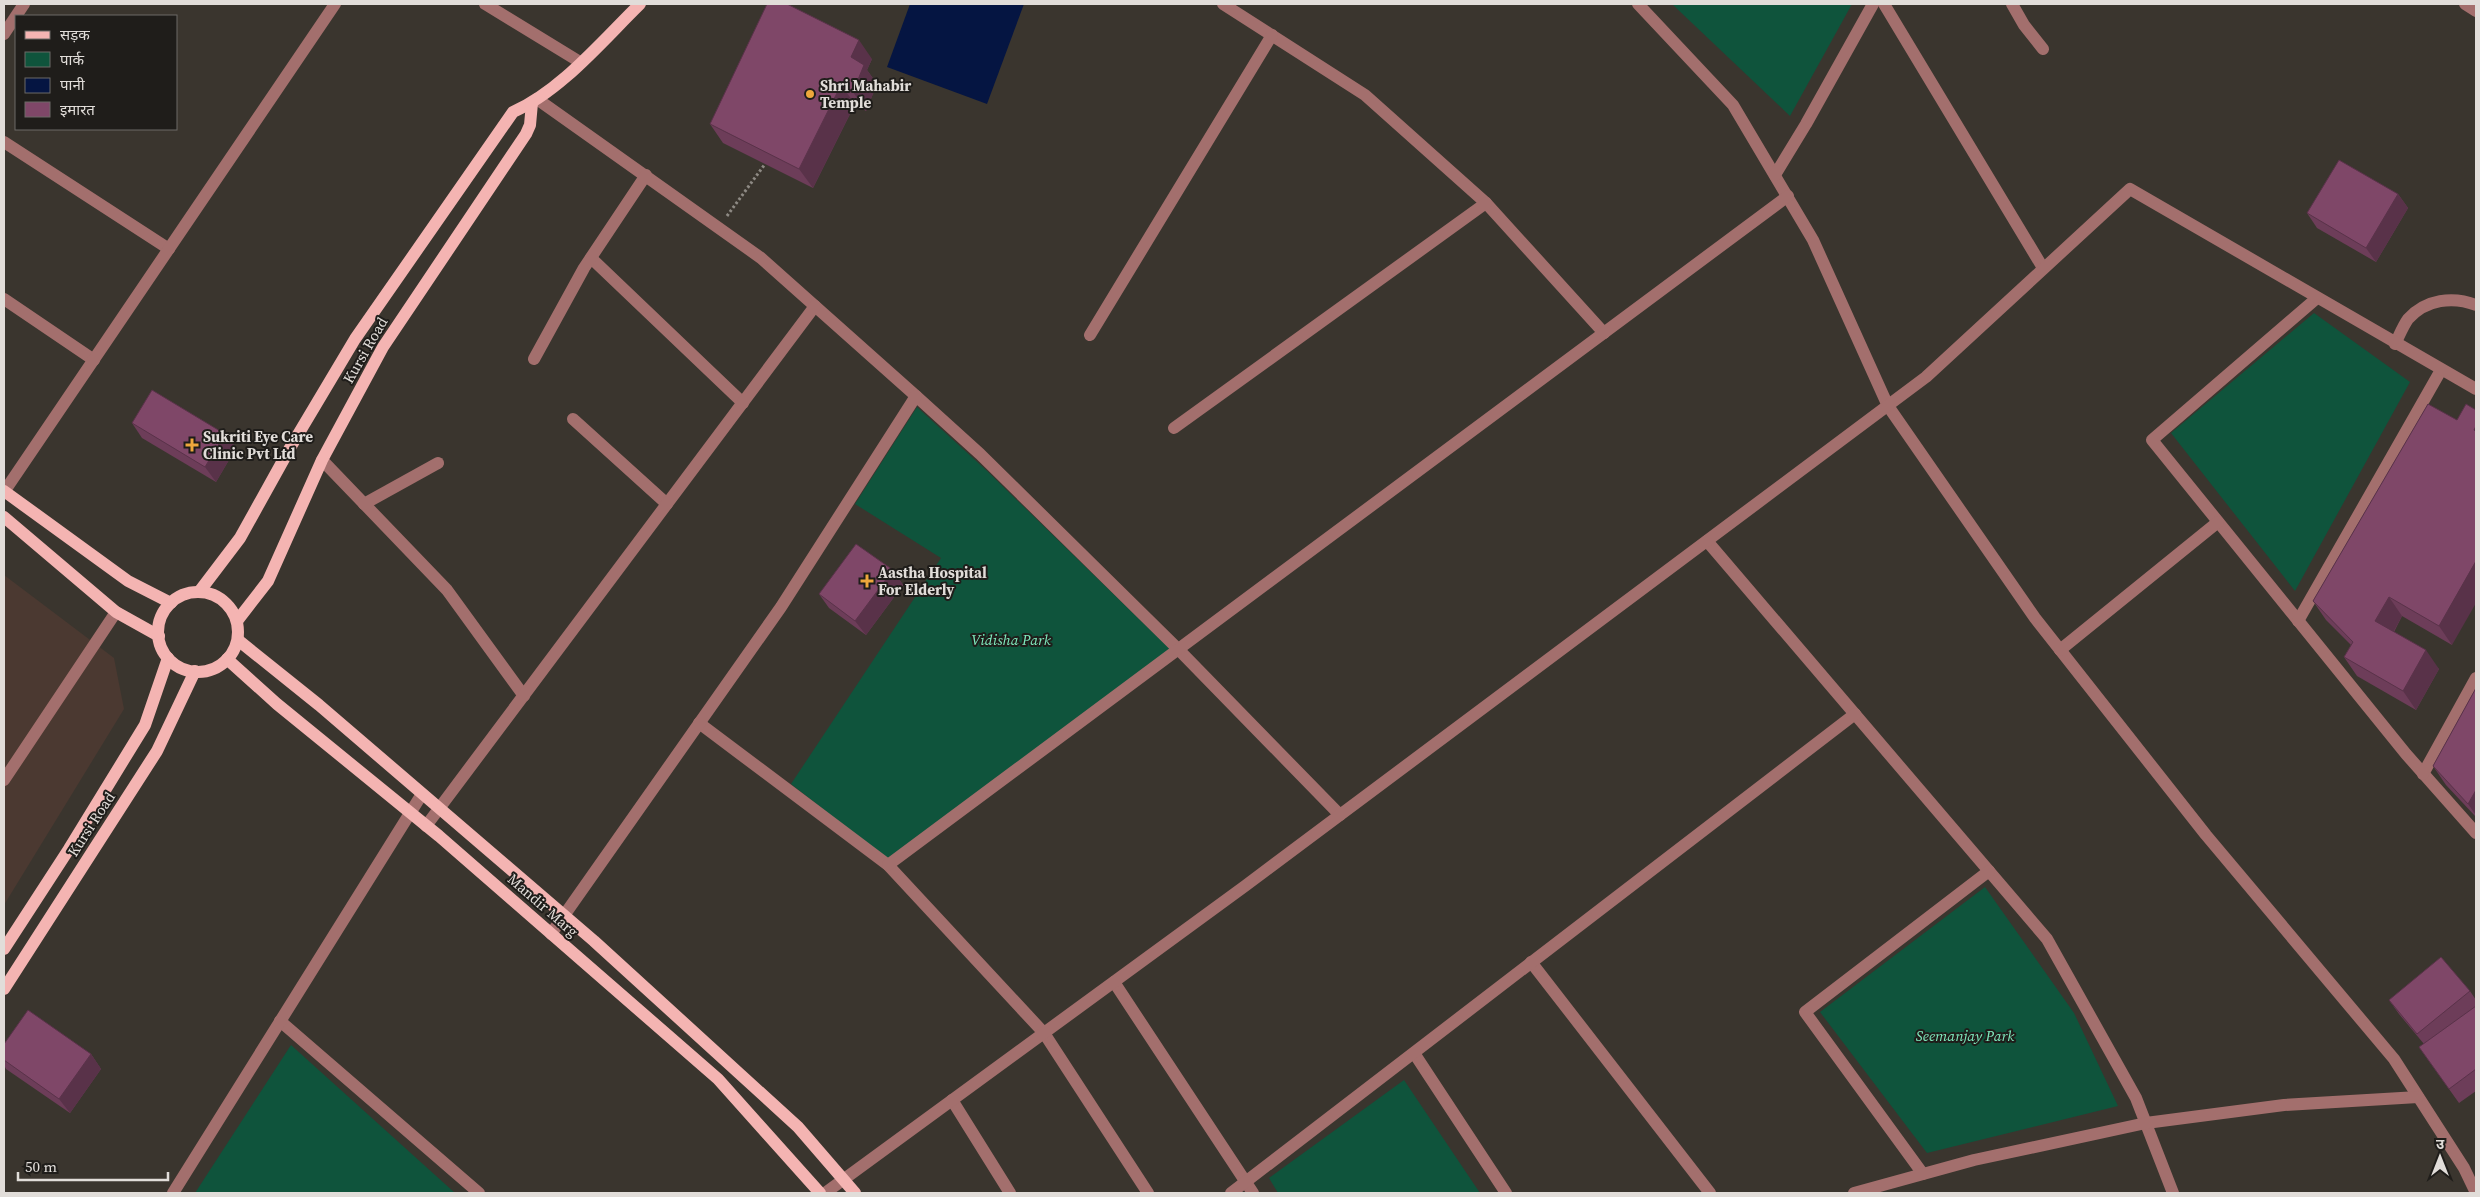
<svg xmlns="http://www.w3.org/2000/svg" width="2480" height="1197" viewBox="0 0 2480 1197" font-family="'Source Serif 4','Noto Sans Devanagari',serif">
<rect width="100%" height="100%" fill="#3a352e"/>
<!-- commercial -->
<polygon fill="#4b3931" points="4,575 114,658 124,709 4,905"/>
<!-- green -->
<g fill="#0f543c">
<polygon points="1672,4 1852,4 1790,116"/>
<polygon points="2314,313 2410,382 2295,591 2171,433"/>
<polygon points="917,407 986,470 1170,649 887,859 791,784 941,558 855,504"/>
<polygon points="1985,887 2074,1013 2118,1106 1927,1153 1820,1012"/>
<polygon points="291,1045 455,1193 195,1193"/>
<polygon points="1404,1080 1480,1193 1278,1193 1269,1178"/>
</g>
<!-- water -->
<polygon fill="#051542" points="910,4 1024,4 987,104 887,67"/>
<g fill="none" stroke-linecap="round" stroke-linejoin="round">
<!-- path -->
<polyline stroke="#8e8a84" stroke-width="3" stroke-dasharray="2.5 2.5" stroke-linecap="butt" points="727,216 765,164"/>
<!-- minor -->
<g stroke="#a36f6d" stroke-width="12">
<polyline points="485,4 580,62"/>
<polyline points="1223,4 1365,95 1486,203 1604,333"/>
<polyline points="1638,4 1733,105 1813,240 1888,406 2035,618 2206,835 2394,1059 2464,1168 2476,1193"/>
<polyline points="1884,4 2043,268"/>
<polyline points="2012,4 2024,25 2043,49"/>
<polyline points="2465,4 2476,11"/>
<polyline points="4,34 24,4"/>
<polyline points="537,99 761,258 916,396 980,454 1178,649 1340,815"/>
<polyline points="4,142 169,249"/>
<polyline points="1775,175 1806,124 1873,4"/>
<polyline points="591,258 743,403"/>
<polyline points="2317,298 2152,440 2406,754 2476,833"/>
<polyline points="4,299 94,360"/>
<polyline points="1090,335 1272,35"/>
<path d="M2395,344c4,-8 8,-18 13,-25 18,-20 45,-23 68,-14"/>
<polyline points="534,359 584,268 646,175"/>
<polyline points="573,419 667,504"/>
<polyline points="1174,428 1486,203"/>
<polyline points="322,460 447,590 524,696"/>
<polyline points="4,492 335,4"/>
<polyline points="364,504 438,463"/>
<polyline points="1707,541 2047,939 2136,1098 2173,1193"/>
<polyline points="2298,621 2441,370"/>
<polyline points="2060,650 2218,522"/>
<polyline points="699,723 888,865 1044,1033 1148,1193"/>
<polyline points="2423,774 2476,678"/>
<polyline points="4,780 116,612"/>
<polyline points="426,826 815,306"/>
<polyline points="888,865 1788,196"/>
<polyline points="551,934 781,607 916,396"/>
<polyline points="1531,962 1710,1193"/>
<polyline points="1114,982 1253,1193"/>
<polyline points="280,1021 479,1193"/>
<polyline points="1414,1053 1506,1193"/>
<polyline points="952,1100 1010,1193"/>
<polyline points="1923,1174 1805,1012 1989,871"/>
<polyline points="173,1193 422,794"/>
<polyline points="825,1193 1245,886 1926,377 2130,189 2476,389"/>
<polyline points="1231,1193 1855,714"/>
<polyline points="1854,1193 1974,1160 2146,1123 2284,1105 2418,1097"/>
</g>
<!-- major -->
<g stroke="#f4b4b2" stroke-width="12">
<polyline points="4,491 128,581 171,603"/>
<polyline points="4,517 116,612 159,636"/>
<path d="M199,592l41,-54 50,-90 65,-109 158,-227c48,-21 90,-72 127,-108"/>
<circle cx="198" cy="632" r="40"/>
<polyline points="237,621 268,581 322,460 383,347 526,134 530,125 532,103"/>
<polyline points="238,640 319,705 594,941 798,1127 855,1193"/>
<polyline points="227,659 277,704 439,836 718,1079 820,1193"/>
<polyline points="4,949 69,849 145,725 168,658"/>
<polyline points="4,989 157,751 195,671"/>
</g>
</g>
<!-- wall -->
<g fill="#6d3d59">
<polygon points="872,59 867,70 877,84 866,111 855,104 813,188 723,143 710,124"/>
<polygon points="2398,194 2408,208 2376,262 2317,228 2307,213"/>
<polygon points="2428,404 2452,645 2402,616 2394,632 2439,669 2416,710 2357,676 2344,657 2351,645 2326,620 2313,601"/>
<polygon points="132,423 225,434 236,448 216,482 142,438"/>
<polygon points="893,570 903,585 866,635 829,608 819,594"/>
<polygon points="2476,688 2476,817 2446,785 2433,766"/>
<polygon points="2470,991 2476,1000 2476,1091 2459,1103 2419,1047 2424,1044 2399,1014 2389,1000"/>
<polygon points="4,1044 91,1054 101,1069 70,1113 6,1069 4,1065"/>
</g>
<!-- shaded-wall -->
<g fill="#593249">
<polygon points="859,40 872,59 867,70 877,84 866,111 853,92 851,57"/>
<polygon points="841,85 855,104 813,188 799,169"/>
<polygon points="2398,194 2408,208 2376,262 2366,248"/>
<polygon points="225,434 236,448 216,482 205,467"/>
<polygon points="2476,561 2476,603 2452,645 2439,626"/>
<polygon points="893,570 903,585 866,635 855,621"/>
<polygon points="2389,597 2402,616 2389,640 2375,621"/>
<polygon points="2426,650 2439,669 2416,710 2403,691"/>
<polygon points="2476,790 2476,815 2468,804"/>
<polygon points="91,1054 101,1069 70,1113 59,1099"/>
</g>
<!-- building -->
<g fill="#7f4768" stroke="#593249">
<polygon points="767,4 787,4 859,40 851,57 864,65 853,92 841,85 799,169 710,124"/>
<polygon points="2339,160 2398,194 2366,248 2307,213"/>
<polygon points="152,390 225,434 205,467 132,423"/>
<polygon points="2428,404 2457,420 2466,404 2476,410 2476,426 2474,430 2476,432 2476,561 2439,626 2389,597 2375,621 2426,650 2403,691 2344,657 2353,642 2313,601"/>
<polygon points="856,544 893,570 855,621 819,594"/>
<polygon points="2476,688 2476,790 2468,804 2433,766"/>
<polygon points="2441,957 2470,991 2417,1034 2389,1000"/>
<polygon points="2476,1006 2476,1069 2449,1089 2419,1047"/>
<polygon points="28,1010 91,1054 59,1099 4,1060 4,1044"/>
</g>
<!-- markers -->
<g fill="#eea83c" stroke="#1f1d1a" stroke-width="2">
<circle cx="810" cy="94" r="5"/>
<path d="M189.5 437.5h5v5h5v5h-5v5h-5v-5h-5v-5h5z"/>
<path d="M864.5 573.5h5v5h5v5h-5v5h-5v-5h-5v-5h5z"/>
</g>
<g text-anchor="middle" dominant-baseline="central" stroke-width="4" stroke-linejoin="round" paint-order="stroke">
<!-- poi labels -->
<g font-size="15" font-weight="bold" fill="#e1ddd9" stroke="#1f1d1a" text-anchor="start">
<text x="820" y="85">Shri Mahabir<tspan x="820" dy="17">Temple</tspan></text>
<text x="203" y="436">Sukriti Eye Care<tspan x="203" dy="17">Clinic Pvt Ltd</tspan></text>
<text x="878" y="572">Aastha Hospital<tspan x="878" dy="17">For Elderly</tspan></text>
</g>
<!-- street labels -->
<g font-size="15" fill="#e1ddd9" stroke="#1f1d1a">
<text transform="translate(365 350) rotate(-60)">Kursi Road</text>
<text transform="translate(91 824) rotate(-57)">Kursi Road</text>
<text transform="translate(543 905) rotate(41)">Mandir Marg</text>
</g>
<!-- park labels -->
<g font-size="15" font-style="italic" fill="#7fe9bd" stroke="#1f1d1a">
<text x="1011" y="639">Vidisha Park</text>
<text x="1965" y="1035">Seemanjay Park</text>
</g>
</g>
<!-- border -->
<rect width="2480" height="1197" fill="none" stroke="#e1ddd9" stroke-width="10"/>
<!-- legend -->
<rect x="15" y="15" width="162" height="115" fill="#1f1d1a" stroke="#6d6a66"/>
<rect x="25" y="31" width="25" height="8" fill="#f4b4b2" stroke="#6d6a66"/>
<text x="60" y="40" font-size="15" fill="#e1ddd9">सड़क</text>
<rect x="25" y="52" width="25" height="15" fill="#0f543c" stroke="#6d6a66"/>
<text x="60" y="65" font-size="15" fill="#e1ddd9">पार्क</text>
<rect x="25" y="78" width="25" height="15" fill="#051542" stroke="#6d6a66"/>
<text x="60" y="90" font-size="15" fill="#e1ddd9">पानी</text>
<rect x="25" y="102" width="25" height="15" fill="#7f4768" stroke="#6d6a66"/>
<text x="60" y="115" font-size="15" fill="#e1ddd9">इमारत</text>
<!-- north arrow -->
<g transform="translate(2440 1157)" stroke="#1f1d1a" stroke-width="4" paint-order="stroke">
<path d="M0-4L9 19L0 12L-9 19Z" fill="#e1ddd9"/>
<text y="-8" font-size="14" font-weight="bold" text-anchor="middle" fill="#e1ddd9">उ</text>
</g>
<!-- scale -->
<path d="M18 1172v8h150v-8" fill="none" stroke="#e1ddd9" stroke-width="2.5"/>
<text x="25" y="1172" font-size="15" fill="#e1ddd9" stroke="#1f1d1a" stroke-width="4" paint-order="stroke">50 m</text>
</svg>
